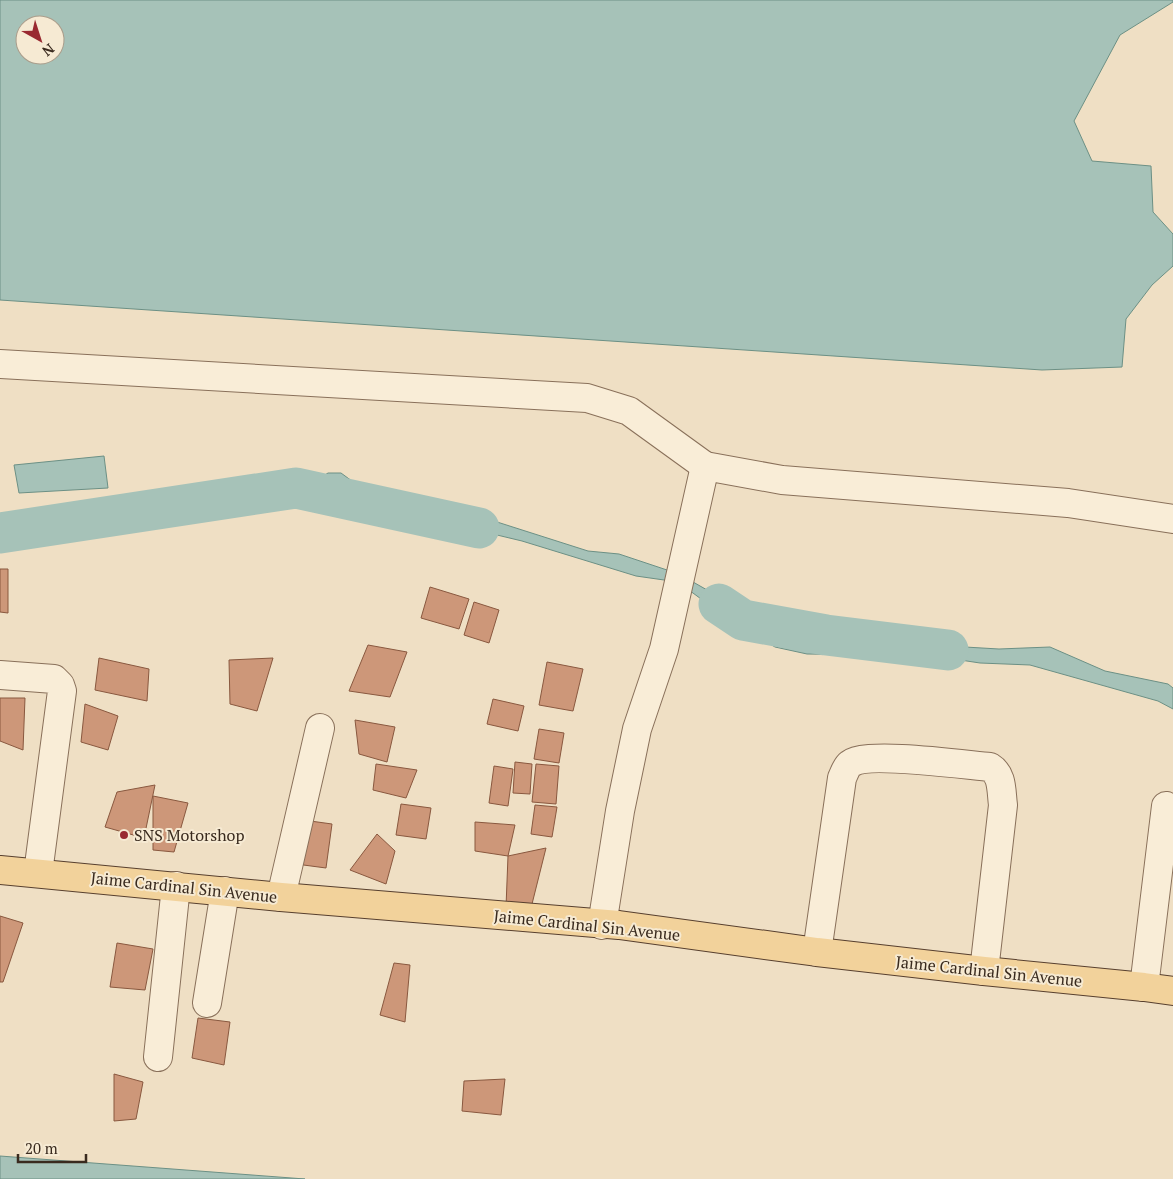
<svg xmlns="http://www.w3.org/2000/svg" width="1173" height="1179" viewBox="0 0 1173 1179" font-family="'PT Serif',serif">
<rect width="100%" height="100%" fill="#efdfc4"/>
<!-- water -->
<g fill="#a6c2b8" stroke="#6c9085" fill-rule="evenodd">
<path d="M0,0h1173v2l-53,33 -46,86 18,40 59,5 2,46 20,22v32l-21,19 -26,34 -4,48 -80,3 -1042,-70zM25,25h30v30h-30z"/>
<polygon points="104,456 108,488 19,493 14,465"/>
<polygon points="328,473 341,473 356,484 450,507 588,551 619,554 679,574 758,619 786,632 820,643 848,645 897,643 999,649 1050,647 1105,671 1168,684 1173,688 1173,709 1158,701 1030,665 980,663 947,658 888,655 807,654 775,647 731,621 678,582 636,576 522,541 447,523 375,500 328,502 315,487 320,478"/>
<polygon points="0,1156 305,1179 0,1179"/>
</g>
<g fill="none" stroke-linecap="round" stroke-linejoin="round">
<!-- river -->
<g stroke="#a6c2b8" stroke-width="41">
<polyline points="0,533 296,488 479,528"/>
<polyline points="719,604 743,620 826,635 948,650"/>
</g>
</g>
<!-- building -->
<g fill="#cd9779" stroke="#89583f">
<polygon points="0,569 8,569 8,613 0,612"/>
<polygon points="430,587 469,599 459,629 421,618"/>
<polygon points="474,602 499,610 489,643 464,635"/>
<polygon points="368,645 407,652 390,697 349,691"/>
<polygon points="99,658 149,669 147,701 95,690"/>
<polygon points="273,658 257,711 230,704 229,660"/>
<polygon points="547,662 583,669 573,711 539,705"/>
<polygon points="0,698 25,698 23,750 0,741"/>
<polygon points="493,699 524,706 518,731 487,724"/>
<polygon points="85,704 118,716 108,750 81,742"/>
<polygon points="355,720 395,727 387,762 359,754"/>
<polygon points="539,729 564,733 559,763 534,759"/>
<polygon points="515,762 532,764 530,794 513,793"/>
<polygon points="376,764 417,770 406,798 373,790"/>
<polygon points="536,764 559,766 556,804 532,802"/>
<polygon points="494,766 513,769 508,806 489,803"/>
<polygon points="155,785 144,838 105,827 117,792"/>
<polygon points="153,796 188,803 174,852 153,850"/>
<polygon points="401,804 431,808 426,839 396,835"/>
<polygon points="535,805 557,807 552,837 531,834"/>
<polygon points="303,820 332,824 326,868 296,864"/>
<polygon points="475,822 515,825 508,856 475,851"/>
<polygon points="377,834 395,851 386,884 350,870"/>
<polygon points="546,848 530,912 506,907 508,856"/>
<polygon points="0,916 23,923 3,982 0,982"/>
<polygon points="117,943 153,949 145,990 110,987"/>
<polygon points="394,963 410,965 405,1022 380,1015"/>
<polygon points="198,1018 230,1022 224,1065 192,1058"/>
<polygon points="114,1074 143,1082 136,1119 114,1121"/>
<polygon points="505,1079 501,1115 462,1111 464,1081"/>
</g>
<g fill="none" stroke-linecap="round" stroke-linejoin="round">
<defs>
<g id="minor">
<polyline points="0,364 587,398 629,411 705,466"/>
<polyline points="0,675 54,679 60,685 62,691 38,873"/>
<polyline points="281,897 320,728"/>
<polyline points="602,925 620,811 637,729 664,649 705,466 782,480 1068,503 1173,519"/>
<path d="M817,952l25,-174c2,-4 4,-11 8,-14 16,-13 116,1 140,3 13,8 11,24 13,38l-19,166"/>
<polyline points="1144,987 1166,806"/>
<polyline points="207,1003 225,891"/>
<polyline points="158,1057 176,886"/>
</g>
<polyline id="major" points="0,870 281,897 619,925 817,952 984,971 1144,987 1173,991"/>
</defs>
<!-- minor casing -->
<use href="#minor" stroke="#89705a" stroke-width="30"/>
<!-- major casing -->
<use href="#major" stroke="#573f2e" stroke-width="30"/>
<!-- minor -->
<use href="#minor" stroke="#f9edd7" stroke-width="28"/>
<!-- major -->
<use href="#major" stroke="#f2d29b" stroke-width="28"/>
</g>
<!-- markers -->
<circle fill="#992930" stroke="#f6ead3" stroke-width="2" cx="124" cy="835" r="5"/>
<g text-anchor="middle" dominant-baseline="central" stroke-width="4" stroke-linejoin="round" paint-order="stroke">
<!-- poi labels -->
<g font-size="16" fill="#392a1e" stroke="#f6ead3" text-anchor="start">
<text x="134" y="835">SNS Motorshop</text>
</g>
<!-- street labels -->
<g font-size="16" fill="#392a1e" stroke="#f6ead3">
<text transform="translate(184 887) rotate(6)">Jaime Cardinal Sin Avenue</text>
<text transform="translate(587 925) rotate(6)">Jaime Cardinal Sin Avenue</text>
<text transform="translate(989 971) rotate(6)">Jaime Cardinal Sin Avenue</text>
</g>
</g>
<!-- north arrow -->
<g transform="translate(40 40) rotate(141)"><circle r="24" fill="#f6ead3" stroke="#aa9d8b"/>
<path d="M0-4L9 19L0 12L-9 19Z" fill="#992930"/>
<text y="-8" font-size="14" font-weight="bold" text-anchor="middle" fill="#392a1e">N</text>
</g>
<!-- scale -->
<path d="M18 1154v8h68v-8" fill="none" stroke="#392a1e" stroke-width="2.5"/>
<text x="25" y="1154" font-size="15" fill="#392a1e" stroke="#f6ead3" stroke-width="4" paint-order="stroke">20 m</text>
</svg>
